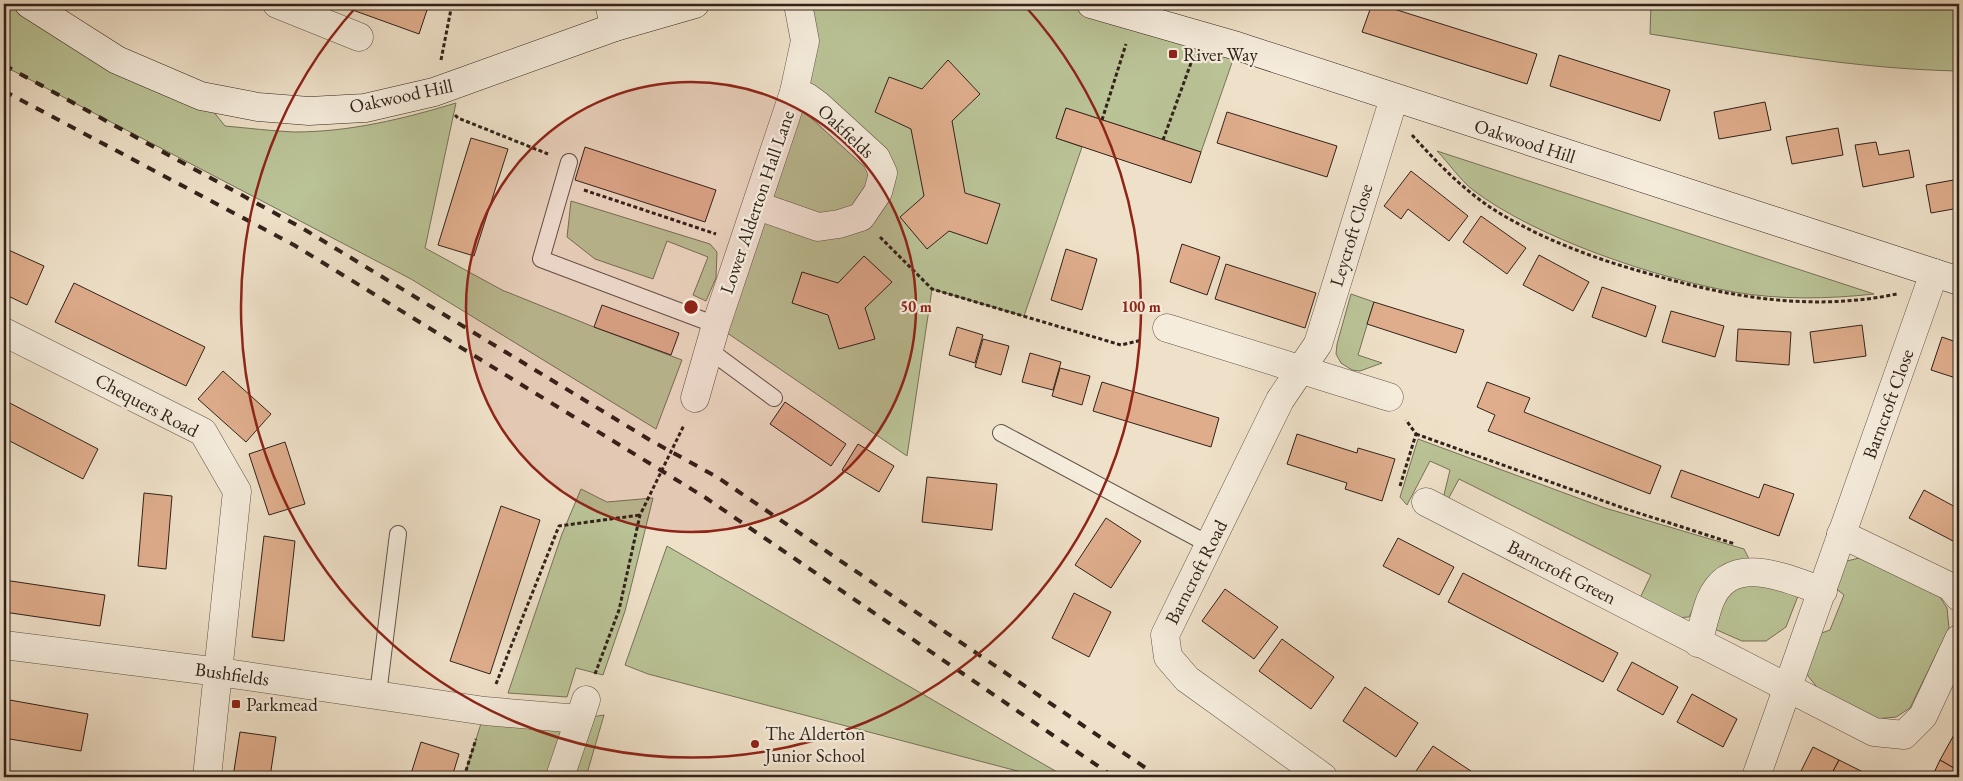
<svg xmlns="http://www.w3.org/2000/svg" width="1963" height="781" viewBox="0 0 1963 781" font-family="'EB Garamond',serif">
<rect width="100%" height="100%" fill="#efe1c9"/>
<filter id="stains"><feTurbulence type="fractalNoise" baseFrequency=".004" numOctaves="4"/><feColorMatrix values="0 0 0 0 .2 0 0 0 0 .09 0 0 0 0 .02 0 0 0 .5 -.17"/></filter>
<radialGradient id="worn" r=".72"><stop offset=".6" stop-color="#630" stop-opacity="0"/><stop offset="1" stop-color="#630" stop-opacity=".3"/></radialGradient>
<!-- green -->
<g fill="#bac396" stroke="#767258">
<path d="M4,4h24l173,92 24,30c23,2 46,5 69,6 56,0 109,-13 162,-29l-31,145 77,42 92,37 88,33 -26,69 -245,-150 -407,-213z"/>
<polygon points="803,4 1073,4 1236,51 1201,152 1066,108 1056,138 1082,147 1024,316 932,289 907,456 720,328 760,213 843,228 888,171 799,90"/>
<path d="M1651,4h308v67c-104,-2 -207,-21 -309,-37z"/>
<polygon points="794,92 883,173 839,224 758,206"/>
<path d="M1437,151l437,143c-46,5 -94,6 -140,-2 -78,-14 -198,-54 -261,-102 -13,-10 -24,-27 -36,-39z"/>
<polygon points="571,201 710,244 717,252 716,278 706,301 693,295 708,257 667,241 653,279 595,259 567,237"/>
<polygon points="1351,294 1374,302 1358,355 1382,363 1360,371 1352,370 1341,363 1336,354 1337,344"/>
<polygon points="1418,439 1605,508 1744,549 1751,563 1701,593 1689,617 1675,618 1639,600 1651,575 1459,479 1446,503 1443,499 1450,470 1430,461 1407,505 1400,497"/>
<polygon points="581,489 607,502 653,498 625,611 603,675 576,668 567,697 508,693 562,534"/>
<polygon points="667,546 1045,765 1066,777 1030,777 1025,773 648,674 625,665"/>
<polygon points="1859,558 1938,594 1947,608 1949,628 1910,708 1896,717 1875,719 1820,691 1808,676 1806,667 1816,635 1830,630 1844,595 1834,587 1839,567 1847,561"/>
<polygon points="1758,582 1798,596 1786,627 1766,641 1742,641 1710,627 1734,586"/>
<polygon points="485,711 579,719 604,715 586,777 464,777"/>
</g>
<!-- building -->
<g fill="#dfad8c" stroke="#31221a">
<polygon points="336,4 429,4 419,34"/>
<polygon points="1372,4 1378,4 1537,54 1527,84 1362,32"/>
<polygon points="1559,55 1670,90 1660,121 1550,86"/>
<polygon points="948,60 980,94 952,121 965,193 1000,204 987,244 949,231 927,249 900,217 924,196 911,129 875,112 889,77 922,89"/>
<polygon points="1765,102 1771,130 1719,139 1714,112"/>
<polygon points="1066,108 1201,152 1191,183 1056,138"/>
<polygon points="1227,112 1337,146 1327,177 1217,143"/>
<polygon points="1838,128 1843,155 1792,164 1786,137"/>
<polygon points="471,138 508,149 474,256 438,245"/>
<polygon points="1876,142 1879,155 1909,150 1914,177 1863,187 1855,145"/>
<polygon points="585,147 716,190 705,222 575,180"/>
<polygon points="1411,171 1468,216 1449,241 1408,209 1401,219 1384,206"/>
<polygon points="1959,179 1959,208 1931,213 1926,185"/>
<polygon points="1481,216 1526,248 1507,274 1463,242"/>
<polygon points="1182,244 1220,257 1207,295 1170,282"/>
<polygon points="4,248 44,266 27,305 4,294"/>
<polygon points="1066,249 1097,259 1082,310 1051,300"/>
<polygon points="1539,255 1589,282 1573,311 1523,285"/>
<polygon points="864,256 892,282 865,308 875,339 839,349 828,315 792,303 802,272 838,283"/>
<polygon points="1226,264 1316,293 1305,328 1215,299"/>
<polygon points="74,283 205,347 186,386 55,322"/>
<polygon points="1602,287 1656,306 1646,337 1592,317"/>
<polygon points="1374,302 1464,330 1456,353 1367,324"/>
<polygon points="602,305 679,333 671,355 594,327"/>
<polygon points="1671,311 1724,326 1715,357 1662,342"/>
<polygon points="1862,325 1866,356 1814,363 1810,332"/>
<polygon points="957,327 983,335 975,363 949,355"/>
<polygon points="1738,329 1791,332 1789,365 1736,361"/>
<polygon points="1942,337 1959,343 1959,379 1931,370"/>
<polygon points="983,339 1009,346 1001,375 975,367"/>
<polygon points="1030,353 1061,362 1053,390 1022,382"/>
<polygon points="1060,368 1090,376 1082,405 1052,396"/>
<polygon points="223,371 271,414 246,442 198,399"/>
<polygon points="1102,382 1219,418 1211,447 1093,411"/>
<polygon points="1487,382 1530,398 1524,412 1661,466 1650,494 1488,431 1495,415 1477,407"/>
<polygon points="4,400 98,449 83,479 4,438"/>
<polygon points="785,402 846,444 831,466 770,424"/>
<polygon points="1297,434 1357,453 1358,448 1395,459 1382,501 1345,489 1347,483 1287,464"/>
<polygon points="285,442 305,504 269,515 249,454"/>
<polygon points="858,444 894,466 879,492 842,470"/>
<polygon points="1681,470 1759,498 1764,484 1794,494 1779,536 1671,497"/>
<polygon points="927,477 997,484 992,530 922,522"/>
<polygon points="1924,490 1959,509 1959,530 1953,541 1909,518"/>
<polygon points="144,493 172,496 166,569 138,566"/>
<polygon points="501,506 540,520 490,674 450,661"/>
<polygon points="1106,518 1141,541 1111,588 1075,565"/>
<polygon points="1959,530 1959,544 1953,541"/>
<polygon points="264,536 295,541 284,641 252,637"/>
<polygon points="1398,538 1454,567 1439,595 1383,566"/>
<polygon points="1463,573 1618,653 1603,682 1448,602"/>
<polygon points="4,580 105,595 100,626 4,612"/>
<polygon points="1225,589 1278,627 1254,659 1202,621"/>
<polygon points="1074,593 1111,612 1089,657 1052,638"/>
<polygon points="1282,639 1334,677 1311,709 1259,671"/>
<polygon points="1632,662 1678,687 1663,715 1617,690"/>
<polygon points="1365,687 1418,723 1396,757 1343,721"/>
<polygon points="1692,694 1737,719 1723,747 1677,722"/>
<polygon points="4,699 88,714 81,751 4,738"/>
<polygon points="240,732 276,737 270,777 233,777"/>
<polygon points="1955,733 1959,736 1959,771 1940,760"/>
<polygon points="421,742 459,754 452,777 410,777"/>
<polygon points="1433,746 1480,777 1412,777"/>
<polygon points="1813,747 1839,760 1830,777 1804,777 1799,775"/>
<polygon points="1839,760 1865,773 1863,777 1830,777"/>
<polygon points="1940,760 1959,771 1959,777 1932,777"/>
</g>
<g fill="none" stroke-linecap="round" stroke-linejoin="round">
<defs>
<g id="lane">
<polyline points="569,162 541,259 716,325"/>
<polyline points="709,350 774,398"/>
<polyline points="1001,433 1210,545"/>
<polyline points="378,694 398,534"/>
</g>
<g id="street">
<polyline points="277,4 359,37"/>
<polyline points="609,4 615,27"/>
<polyline points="758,206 818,227 839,224 861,217 878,192 883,173 876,158 818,105 807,97 794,92"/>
<polyline points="1167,328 1389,397"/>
<polyline points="4,332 203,432 237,491 207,777"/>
<polyline points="695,398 716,325 794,92 805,41 798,4"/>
<polyline points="1426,502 1874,732 1904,735 1923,716 1959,639"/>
<polyline points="1841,534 1951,587 1959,597"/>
<path d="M1698,643c4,-14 7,-29 12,-42 21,-50 76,-22 113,-10"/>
<polyline points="4,645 219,672 485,711 579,719"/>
<polyline points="560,777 586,700"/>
<polyline points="1323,777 1187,679 1168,657 1165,635 1280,400 1318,344 1394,98"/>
<polyline points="1756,777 1934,273"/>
</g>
<g id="secondary">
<polyline points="29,4 117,60 201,96 258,107 309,111 365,108 434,92 615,27 695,4"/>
<polyline points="1091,4 1237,46 1959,281"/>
</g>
</defs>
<!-- lane casing -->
<use href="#lane" stroke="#605246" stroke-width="18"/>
<!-- street casing -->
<use href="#street" stroke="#605246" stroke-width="29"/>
<!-- secondary casing -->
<use href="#secondary" stroke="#31221a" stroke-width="29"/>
<!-- path -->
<g stroke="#31221a" stroke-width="3" stroke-dasharray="4 2.5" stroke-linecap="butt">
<polyline points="441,60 452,4"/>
<polyline points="455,115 458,118 548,154"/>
<polyline points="1102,120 1126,44"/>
<path d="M1412,135c28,31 57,61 94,82 42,24 90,42 137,55 84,25 167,40 254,22"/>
<polyline points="1163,140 1191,63"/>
<polyline points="584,190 716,234"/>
<polyline points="880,237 932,289 1121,345 1142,340"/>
<polyline points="1416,434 1626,509 1735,544"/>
<polyline points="1400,486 1416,434 1406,420"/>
<polyline points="595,674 619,610 640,515 684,425"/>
<polyline points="496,684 559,526 640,515"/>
<polyline points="464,777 476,739"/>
</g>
<!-- lane -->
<use href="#lane" stroke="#f5ecdc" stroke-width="16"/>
<!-- street -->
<use href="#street" stroke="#f5ecdc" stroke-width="28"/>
<!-- secondary -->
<use href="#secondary" stroke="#f5ecdc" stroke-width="28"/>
<!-- rail -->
<g stroke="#31221a" stroke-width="4" stroke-dasharray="9 9" stroke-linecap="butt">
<polyline points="4,65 302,228 650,440 717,477 1159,777"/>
<polyline points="4,91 294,245 706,498 1114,777"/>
</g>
</g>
<!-- distance rings -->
<circle cx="691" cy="307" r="225" fill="#8f2418" fill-opacity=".12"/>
<g fill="none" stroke="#8f2418" stroke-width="2.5">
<circle cx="691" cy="307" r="225"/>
<path d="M1025 6A450 450 0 1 1 357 6"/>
</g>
<!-- markers -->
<g fill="#8f2418" stroke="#f5ecdc" stroke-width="2">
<rect x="1168" y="49" width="10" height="10" rx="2.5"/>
<rect x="231" y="699" width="10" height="10" rx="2.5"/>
<circle cx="755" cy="744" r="5"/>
</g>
<g text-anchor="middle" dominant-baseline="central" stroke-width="4.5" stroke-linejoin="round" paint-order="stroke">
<!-- poi labels -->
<g font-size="19" fill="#31221a" stroke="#f5ecdc" text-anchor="start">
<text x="1183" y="54">River Way</text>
<text x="246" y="704">Parkmead</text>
<text x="765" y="733">The Alderton<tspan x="765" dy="22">Junior School</tspan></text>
</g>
<!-- street labels -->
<g font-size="19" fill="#31221a" stroke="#f5ecdc">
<text transform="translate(401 96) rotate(-12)">Oakwood Hill</text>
<text transform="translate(846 131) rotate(43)">Oakfields</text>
<text transform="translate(1525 141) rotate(18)">Oakwood Hill</text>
<text transform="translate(757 202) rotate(-71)">Lower Alderton Hall Lane</text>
<text transform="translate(1351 235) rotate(-73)">Leycroft Close</text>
<text transform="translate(1888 404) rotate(-70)">Barncroft Close</text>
<text transform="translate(147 405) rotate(28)">Chequers Road</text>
<text transform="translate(1196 572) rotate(-63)">Barncroft Road</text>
<text transform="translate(1562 572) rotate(27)">Barncroft Green</text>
<text transform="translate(232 674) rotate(8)">Bushfields</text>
</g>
</g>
<circle cx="691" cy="307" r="8" fill="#8f2418" stroke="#f5ecdc" stroke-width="2.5"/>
<g font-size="15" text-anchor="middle" font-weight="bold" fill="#8f2418" stroke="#f5ecdc" stroke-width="4.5" stroke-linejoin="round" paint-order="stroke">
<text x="916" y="312">50 m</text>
<text x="1141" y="312">100 m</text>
</g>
<!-- margin -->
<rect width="1963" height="781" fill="none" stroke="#efe1c9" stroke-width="20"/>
<rect x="5" y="5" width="1953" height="771" fill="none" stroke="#31221a" stroke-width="2.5"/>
<rect x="10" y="10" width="1943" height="761" fill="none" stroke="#31221a"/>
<rect width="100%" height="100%" filter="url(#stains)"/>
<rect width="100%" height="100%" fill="url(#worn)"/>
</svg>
